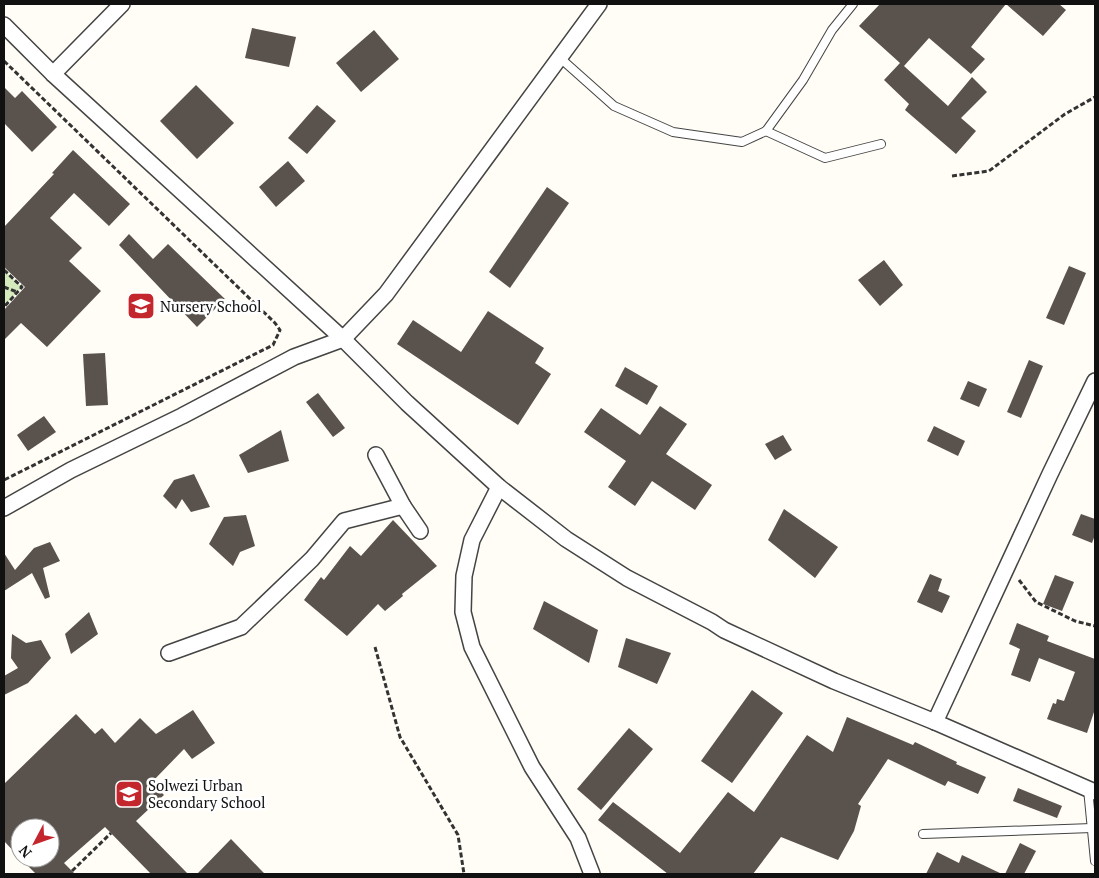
<svg xmlns="http://www.w3.org/2000/svg" width="1099" height="878" viewBox="0 0 1099 878" font-family="'PT Serif',serif">
<rect width="100%" height="100%" fill="#fffdf5"/>
<!-- green -->
<polygon fill="#d5ebbd" points="4,270 22,287 4,307"/>
<!-- building -->
<g fill="#5a524d">
<polygon points="880,4 1059,4 1066,10 1043,36 1006,4 971,47 985,59 971,74 929,38 904,66 948,106 972,77 987,92 961,118 976,131 956,154 905,110 909,104 884,80 900,63 859,26"/>
<polygon points="252,28 296,37 289,67 245,58"/>
<polygon points="374,30 399,59 361,92 336,63"/>
<polygon points="196,85 234,123 197,159 160,121"/>
<polygon points="4,87 15,98 22,91 57,127 32,152 4,123"/>
<polygon points="317,105 336,121 307,154 288,138"/>
<polygon points="73,150 130,204 109,226 74,193 50,218 82,248 69,261 101,291 47,347 21,323 4,340 4,310 25,287 4,267 4,227 54,174 52,173"/>
<polygon points="288,161 305,181 276,207 259,187"/>
<polygon points="547,187 569,203 510,288 489,272"/>
<polygon points="129,234 153,259 168,244 225,299 197,327 119,245"/>
<polygon points="884,260 903,285 880,306 858,280"/>
<polygon points="1069,266 1086,273 1064,325 1046,318"/>
<polygon points="488,311 544,348 535,363 551,374 518,425 397,344 413,320 461,352"/>
<polygon points="105,353 108,405 86,406 83,354"/>
<polygon points="1029,360 1043,366 1021,418 1007,412"/>
<polygon points="625,367 658,386 647,405 615,386"/>
<polygon points="968,381 987,389 979,407 960,399"/>
<polygon points="318,393 345,428 333,437 306,402"/>
<polygon points="660,406 687,424 666,454 712,485 695,510 652,481 635,506 608,487 626,461 584,432 601,408 640,435"/>
<polygon points="44,416 56,432 28,451 17,435"/>
<polygon points="934,426 965,441 958,456 927,441"/>
<polygon points="281,430 289,461 248,473 239,455"/>
<polygon points="783,435 792,450 775,460 765,444"/>
<polygon points="194,474 210,507 191,512 182,499 176,509 163,496 174,480"/>
<polygon points="784,509 838,547 815,578 768,540"/>
<polygon points="1081,514 1095,519 1095,535 1092,543 1072,535"/>
<polygon points="246,515 255,546 240,552 233,566 209,544 224,517"/>
<polygon points="393,520 437,566 402,594 403,596 385,611 378,604 347,636 304,600 321,577 324,580 350,546 361,556"/>
<polygon points="50,542 60,561 43,568 50,597 45,599 32,573 4,591 4,553 15,570 34,548"/>
<polygon points="930,574 942,579 938,591 950,596 942,613 917,602"/>
<polygon points="1055,575 1074,582 1062,611 1043,604"/>
<polygon points="544,601 598,630 589,663 533,629"/>
<polygon points="89,612 98,634 71,654 65,634"/>
<polygon points="1017,623 1049,636 1047,641 1095,659 1095,709 1087,733 1047,719 1053,703 1056,704 1057,699 1064,701 1075,672 1039,658 1030,682 1011,675 1020,649 1009,644"/>
<polygon points="12,634 26,643 41,640 51,658 28,683 4,695 4,676 18,668 11,658"/>
<polygon points="626,638 671,653 657,684 618,667"/>
<polygon points="752,690 783,713 732,783 701,761"/>
<polygon points="193,710 215,743 192,759 184,749 152,782 164,795 136,821 188,874 151,874 105,827 64,863 75,874 36,874 20,858 50,858 50,828 20,828 20,858 4,841 4,784 76,714 95,734 102,728 115,743 140,718 156,734"/>
<polygon points="847,717 913,745 915,742 957,762 956,764 986,777 978,794 948,781 945,786 888,759 858,804 861,806 854,831 838,860 781,837 753,874 668,874 598,820 613,802 680,853 728,792 754,812 807,735 833,752"/>
<polygon points="629,728 653,749 601,810 577,789"/>
<polygon points="1018,788 1062,806 1057,818 1013,801"/>
<polygon points="231,839 259,868 265,874 197,874"/>
<polygon points="1020,843 1036,851 1024,874 1005,874"/>
<polygon points="937,852 959,863 962,855 1002,874 926,874"/>
</g>
<g fill="none" stroke-linecap="round" stroke-linejoin="round">
<defs>
<g id="service">
<polyline points="559,57 614,106 673,132 742,142 766,131 803,80 832,30 853,4"/>
<polyline points="766,131 825,158 881,144"/>
<polyline points="1088,789 1095,861"/>
<polyline points="923,834 1092,828"/>
</g>
<g id="minor">
<polyline points="4,25 53,74 343,339 386,294 599,4"/>
<polyline points="53,74 122,4"/>
<polyline points="376,455 403,506"/>
<polyline points="499,487 472,540 464,576 463,612 472,647 532,767 578,838 592,874"/>
<polyline points="4,508 71,470 182,416 294,357 343,339 407,403 499,487 566,539 627,578 712,622 724,630 834,681 935,722 1095,792"/>
<polyline points="169,653 241,627 312,559 344,521 403,506 420,531"/>
<polyline points="935,722 1050,474 1095,381"/>
</g>
</defs>
<!-- service casing -->
<use href="#service" stroke="#444" stroke-width="10"/>
<!-- minor casing -->
<use href="#minor" stroke="#444" stroke-width="18"/>
<!-- path -->
<g stroke="#333" stroke-width="3" stroke-dasharray="5 2.5" stroke-linecap="butt">
<polyline points="4,61 275,323 280,330 273,345 4,480"/>
<polyline points="952,176 989,171 1065,114 1095,97"/>
<polyline points="4,270 22,287 4,307"/>
<polyline points="4,287 17,292"/>
<polyline points="1019,580 1036,602 1075,621 1095,626"/>
<polyline points="375,647 400,737 458,835 464,874"/>
<polyline points="72,871 111,833"/>
</g>
<!-- service -->
<use href="#service" stroke="#fff" stroke-width="8"/>
<!-- minor -->
<use href="#minor" stroke="#fff" stroke-width="15"/>
</g>
<!-- icons -->
<defs>
<symbol id="school-square" viewBox="-11 -11 22 22"><rect x="-9" y="-9" width="18" height="18" rx="4" fill="#c4262e" stroke="#fff"/><path d="M0-5L7-2L0 1L-7-2ZM-4 1L0 2.5L4 1V4Q0 6-4 4Z" fill="#fff"/></symbol>
</defs>
<g fill-rule="evenodd">
<use href="#school-square" x="125" y="290" width="32" height="32"/>
<use href="#school-square" x="113" y="778" width="32" height="32"/>
</g>
<g text-anchor="middle" dominant-baseline="central" stroke-width="5" stroke-linejoin="round" paint-order="stroke">
<!-- poi labels -->
<g font-size="15" fill="#111" stroke="#fff" text-anchor="start">
<text x="160" y="306">Nursery School</text>
<text x="148" y="785">Solwezi Urban<tspan x="148" dy="17">Secondary School</tspan></text>
</g>
</g>
<!-- border -->
<rect width="1099" height="878" fill="none" stroke="#111111" stroke-width="10"/>
<!-- north arrow -->
<g transform="translate(35 843) rotate(229)"><circle r="24" fill="#ffffff" stroke="#a0a0a0"/>
<path d="M0-4L9 19L0 12L-9 19Z" fill="#c4262e"/>
<text y="-8" font-size="14" font-weight="bold" text-anchor="middle" fill="#111111">N</text>
</g>
</svg>
